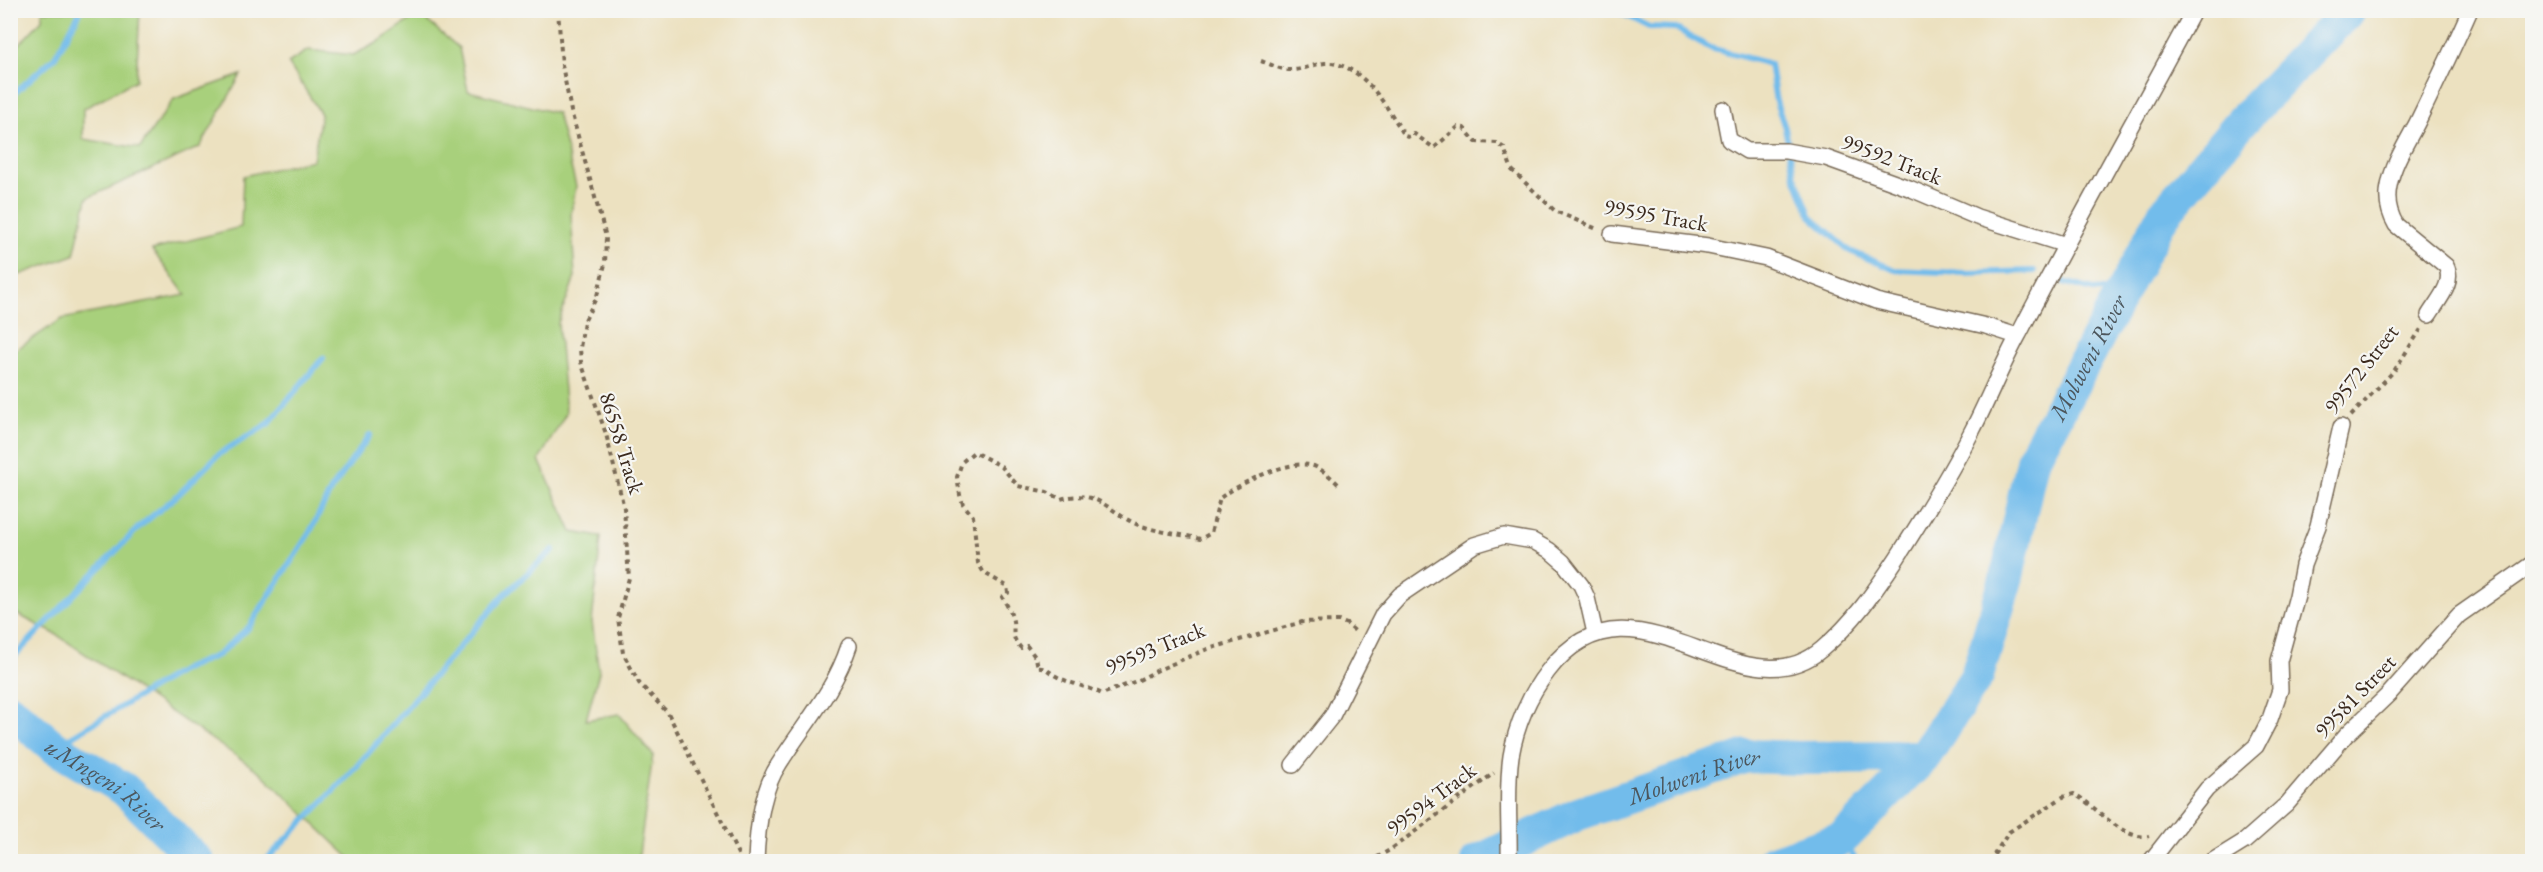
<svg xmlns="http://www.w3.org/2000/svg" width="2543" height="872" viewBox="0 0 2543 872" font-family="'EB Garamond',serif">
<rect width="100%" height="100%" fill="#f6f6f2"/>
<filter id="ink" filterUnits="userSpaceOnUse"><feTurbulence type="fractalNoise" baseFrequency=".0167" numOctaves="2"/><feDisplacementMap in="SourceGraphic" scale="12" xChannelSelector="R" yChannelSelector="G"/><feConvolveMatrix kernelMatrix="1 2 1 2 8 2 1 2 1" color-interpolation-filters="sRGB"/></filter>
<filter id="wash" filterUnits="userSpaceOnUse"><feTurbulence type="fractalNoise" baseFrequency=".008" numOctaves="4" result="noise"/><feDisplacementMap in="SourceGraphic" scale="24" xChannelSelector="R" yChannelSelector="G"/><feGaussianBlur stdDeviation="1.35" result="paint"/><feColorMatrix in="noise" values="0 0 0 0 0 0 0 0 0 0 0 0 0 0 0 0 0 1.4 0 .05"/><feComposite in="paint" operator="in"/></filter>
<g filter="url(#wash)">
<rect width="100%" height="100%" fill="#ece1c0"/>
<!-- green -->
<g fill="#a8d07b" stroke="#727d4c" stroke-width="1.5">
<polygon points="42,11 140,11 136,80 83,109 83,139 140,148 174,99 241,75 200,147 87,198 74,255 11,278 11,53 42,20"/>
<polygon points="419,14 459,48 468,91 557,113 576,186 571,214 575,277 558,323 566,413 539,460 572,532 601,537 592,622 599,672 586,720 619,714 653,755 638,861 353,861 260,772 57,635 11,611 11,353 62,319 186,295 152,250 241,227 243,176 313,160 321,114 288,63 308,50 353,55 375,44"/>
</g>
<g fill="none" stroke-linecap="round" stroke-linejoin="round">
<!-- stream -->
<g stroke="#72bceb" stroke-width="6">
<polyline points="1615,10 1649,27 1675,28 1710,48 1770,64 1776,102 1785,128 1794,174 1811,217 1850,251 1895,270 1965,273 2034,271"/>
<polyline points="10,97 55,57 81,10"/>
<polyline points="2064,282 2093,290 2121,293"/>
<polyline points="10,661 140,526 179,494 219,454 268,424 323,358"/>
<polyline points="54,747 184,669 218,655 249,627 310,532 331,490 370,435"/>
<polyline points="1842,839 1857,862"/>
<polyline points="264,862 351,773 503,596 553,550"/>
</g>
<!-- river -->
<g stroke="#72bceb" stroke-width="34">
<path id="s1" d="M10,710l44,37 70,42 74,73"/>
<path id="s2" d="M1477,862l101,-48 169,-58 52,2 125,-1 53,-81 30,-100 25,-115 131,-246 78,-93 108,-112"/>
<polyline points="1773,862 1842,839 1924,757"/>
</g>
</g>
</g>
<g filter="url(#ink)">
<g fill="none" stroke-linecap="round" stroke-linejoin="round">
<defs>
<g id="street">
<polyline points="1723,109 1729,140 1747,151 1786,151 1826,158 1909,188 1977,217 2066,245"/>
<polyline points="1612,234 1708,246 1766,258 1876,301 1986,326 2017,336"/>
<path d="M2429,315c9,-15 26,-32 17,-49l-50,-41c-7,-12 -10,-25 -7,-39 4,-22 18,-44 28,-63 18,-37 36,-74 53,-113"/>
<polyline points="1293,765 1332,716 1383,614 1400,595 1474,545 1504,536 1533,541 1549,550 1563,562 1581,585 1587,598 1595,633"/>
<path d="M756,862c1,-32 5,-71 23,-98 25,-40 55,-72 70,-118"/>
<path d="M1509,862c1,-35 -3,-72 2,-106 5,-30 18,-61 37,-85 85,-111 192,48 274,-22 31,-26 53,-58 75,-91 27,-42 53,-84 76,-129 16,-31 29,-64 46,-95 56,-109 117,-216 175,-324"/>
<polyline points="2150,862 2207,789 2256,746 2270,719 2280,690 2279,661 2297,596 2303,565 2318,526 2341,427"/>
<polyline points="2211,862 2245,841 2287,804 2346,735 2389,694 2459,615 2532,564"/>
</g>
</defs>
<!-- street casing -->
<use href="#street" stroke="#796a57" stroke-width="18"/>
<!-- path -->
<g stroke="#796a57" stroke-width="4" stroke-dasharray="4.5 4.5" stroke-linecap="butt">
<polyline points="558,10 562,65 571,111 606,237 605,264 597,296 584,322 580,348 581,362 606,434 624,508 629,578 618,618 623,653 639,683 668,713 739,856"/>
<path d="M1261,61c9,3 22,10 31,9 11,0 22,-6 33,-7 37,-2 63,46 80,73l3,1 5,-4 21,15 24,-21 6,1 12,14 21,1 7,5 8,22 43,41 42,18"/>
<polyline points="2351,416 2394,371 2421,329"/>
<path d="M1338,484c-7,-7 -14,-13 -22,-17 -24,-11 -77,17 -96,31l-9,35 -11,6c-18,-5 -37,-6 -55,-12 -33,-9 -44,-40 -84,-28l-14,-7 -29,-6 -17,-20 -27,-14 -12,10 -5,15 3,18 3,9 10,12 5,47 6,10 23,13 1,7 -6,4c5,8 9,15 11,24 2,14 -3,14 8,27l6,-2 9,12 2,10c8,-1 11,4 18,8 14,8 31,10 46,18l37,-14 19,-10 47,-20 97,-28 37,-1 8,3 9,8"/>
<polyline points="1369,862 1390,850 1494,773"/>
<path d="M1989,862l20,-30 54,-35 11,-3c22,11 48,47 75,42"/>
</g>
<!-- street -->
<use href="#street" stroke="#fff" stroke-width="15"/>
</g>
</g>
<g text-anchor="middle" dominant-baseline="central" stroke-width="4.5" stroke-linejoin="round" paint-order="stroke">
<!-- street labels -->
<g font-size="22" fill="#3b2a1e" stroke="#f6f6f2">
<text transform="translate(1892 159) rotate(21)">99592 Track</text>
<text transform="translate(1656 215) rotate(10)">99595 Track</text>
<text transform="translate(2361 369) rotate(-52)">99572 Street</text>
<text transform="translate(622 443) rotate(73)">86558 Track</text>
<text transform="translate(1155 648) rotate(-22)">99593 Track</text>
<text transform="translate(2355 696) rotate(-46)">99581 Street</text>
<text transform="translate(1431 799) rotate(-37)">99594 Track</text>
</g>
<!-- water labels -->
<g font-size="24" font-style="italic" fill="#4c565c" stroke="#f6f6f2">
<text stroke="none"><textPath href="#s2" startOffset="904">Molweni River</textPath></text>
<text stroke="none"><textPath href="#s2" startOffset="234">Molweni River</textPath></text>
<text stroke="none"><textPath href="#s1" startOffset="122">uMngeni River</textPath></text>
</g>
</g>
<!-- margin -->
<rect width="2543" height="872" fill="none" stroke="#f6f6f2" stroke-width="36"/>
</svg>
